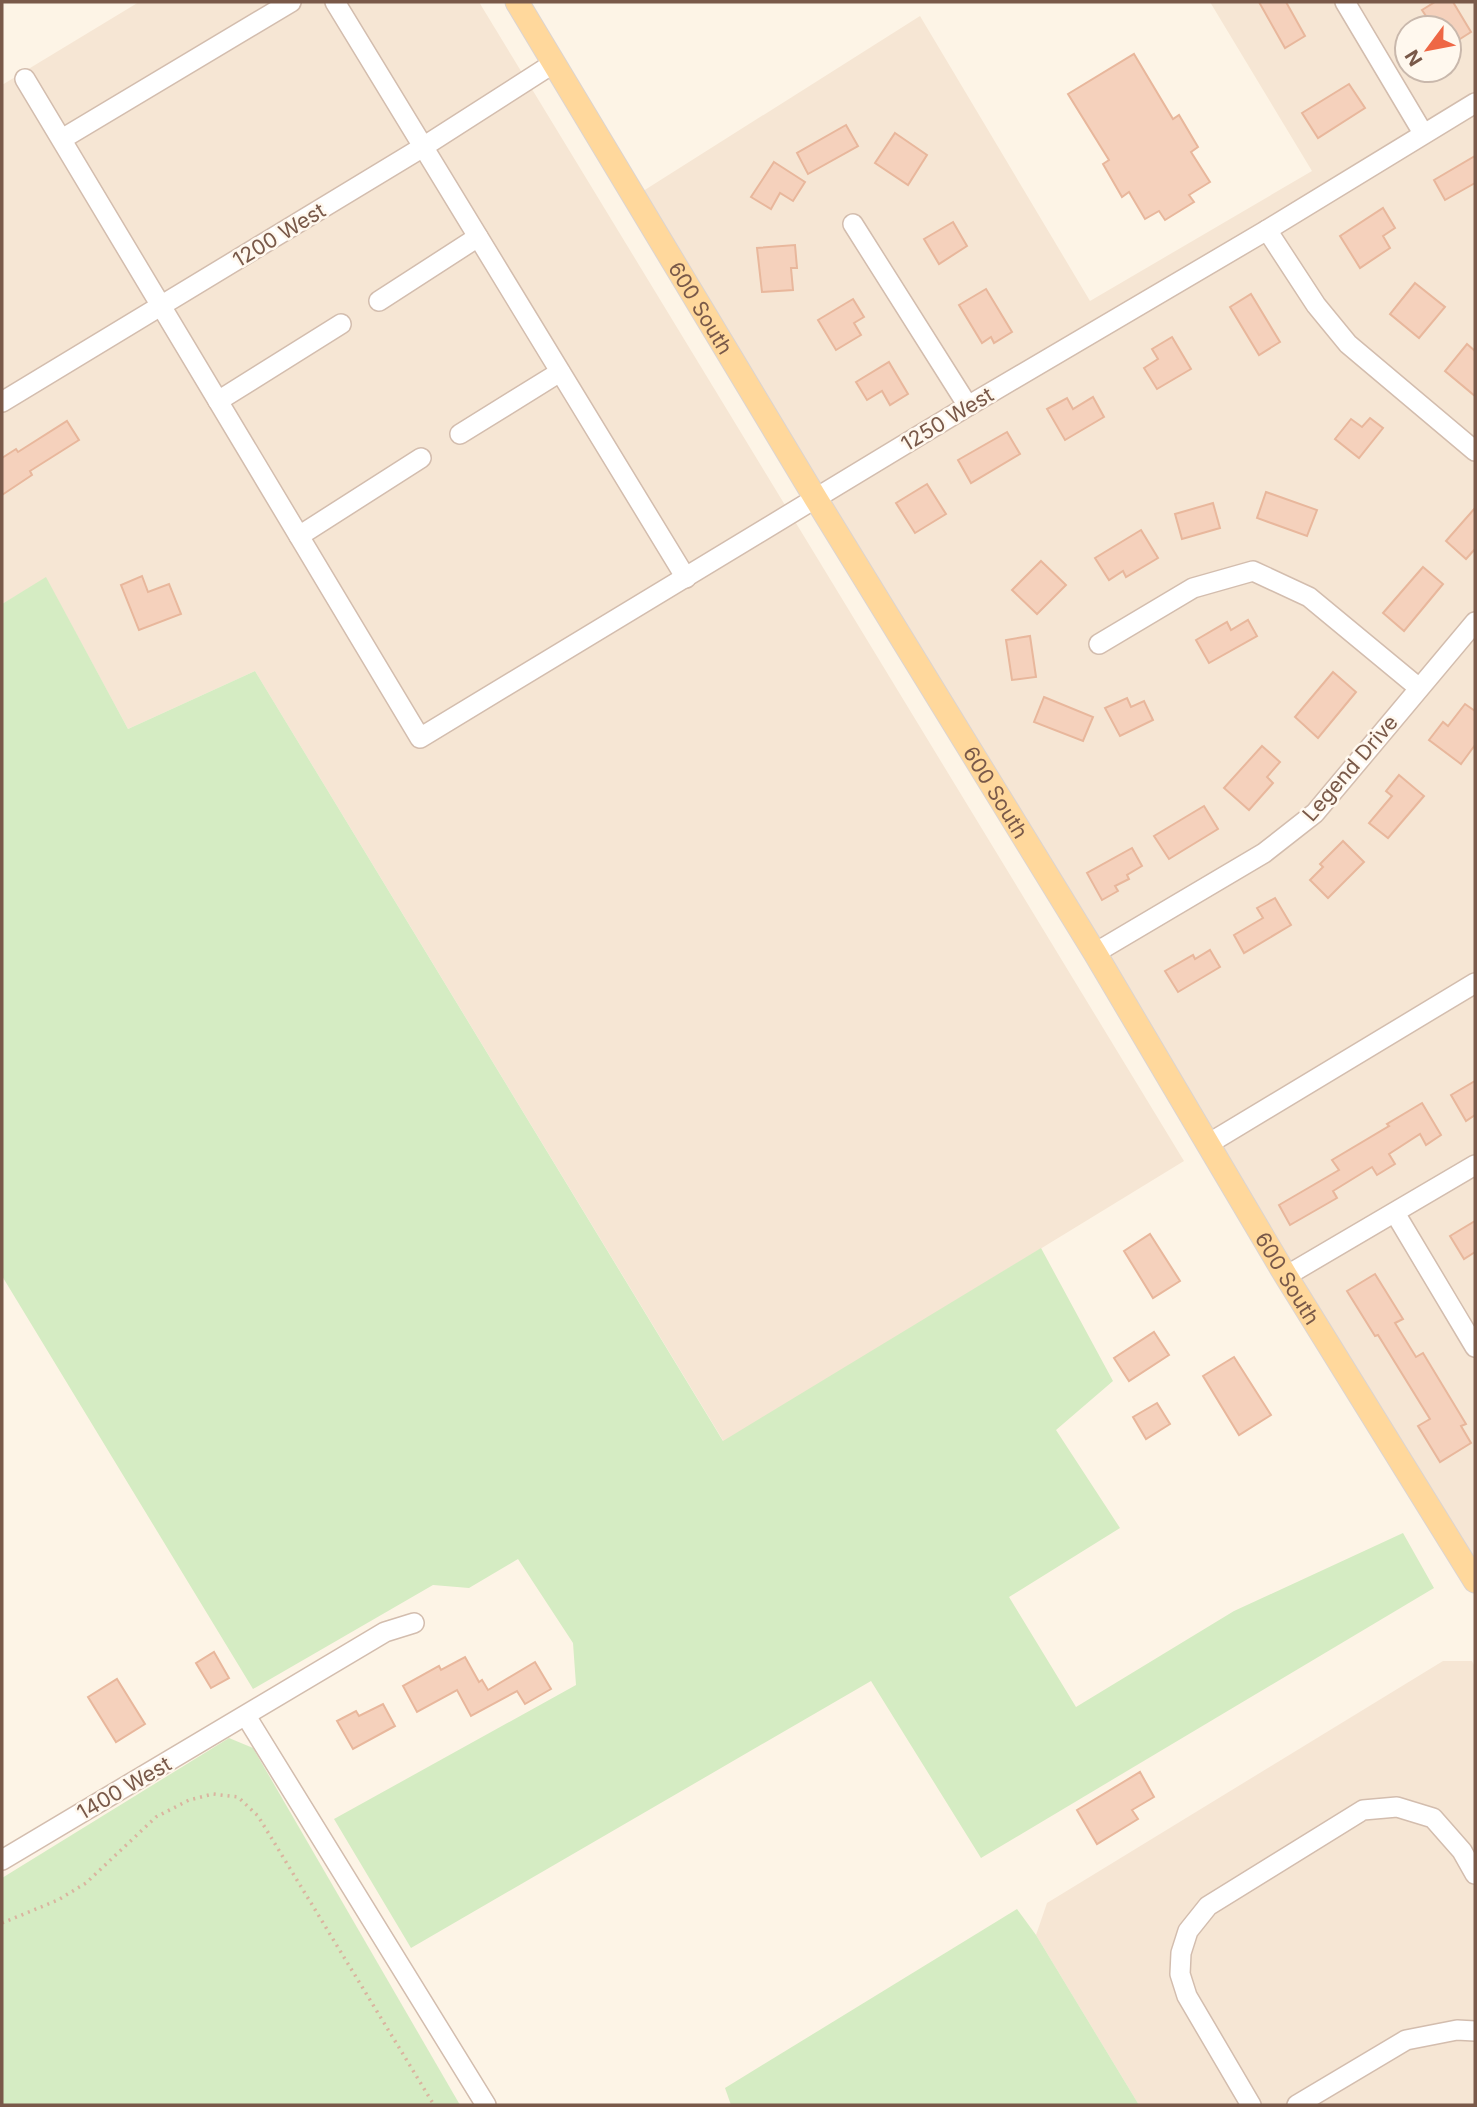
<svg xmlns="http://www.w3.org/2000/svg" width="1477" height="2107" viewBox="0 0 1477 2107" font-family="Inter,sans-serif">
<rect width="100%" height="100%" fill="#fdf4e6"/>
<!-- residential -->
<g fill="#f6e6d4" fill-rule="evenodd">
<polygon points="139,2 479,2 1184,1161 724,1442 255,671 128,729 46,578 2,604 2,85"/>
<path d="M1210,2h265v1572l-835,-1381 280,-177 170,285 222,-130zM1407,28h42v42h-42z"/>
<polygon points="1443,1661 1472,1661 1475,1667 1475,2105 1139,2105 1036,1935 1047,1903"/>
</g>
<!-- green -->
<g fill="#d5ecc3">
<polygon points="46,577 128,729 255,671 723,1441 1041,1248 1113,1381 1056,1430 1120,1528 1009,1597 1076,1707 1234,1611 1403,1533 1434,1588 981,1858 871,1681 411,1948 334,1819 576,1685 573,1643 518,1559 469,1588 433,1585 253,1689 2,1276 2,604"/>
<polygon points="229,1738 253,1748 460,2105 2,2105 2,1878"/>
<polygon points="1017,1909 1036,1935 1139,2105 731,2105 725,2088"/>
</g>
<!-- building -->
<g fill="#f5d1bc" stroke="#e8b79c" stroke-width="2">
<polygon points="1259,2 1286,2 1305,36 1285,48"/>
<polygon points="1435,2 1453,2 1471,32 1449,46 1449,28 1434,28 1422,10"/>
<polygon points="1134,54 1173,119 1179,115 1198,147 1191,152 1210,182 1189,195 1194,202 1165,220 1159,211 1145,219 1129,192 1122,197 1103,164 1109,160 1068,94"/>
<polygon points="1349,84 1365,108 1318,138 1302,113"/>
<polygon points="846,125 858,146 808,174 797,153"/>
<polygon points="895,133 927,155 908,185 875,163"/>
<polygon points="1475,156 1475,183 1445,200 1434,180"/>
<polygon points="774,162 805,182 793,201 780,193 771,209 751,197"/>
<polygon points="1383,208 1395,228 1383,236 1390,248 1360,268 1340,236"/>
<polygon points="953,222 967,246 939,264 924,239"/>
<polygon points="795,245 797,268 791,268 793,290 762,292 757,248"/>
<polygon points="1415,283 1445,307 1419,338 1390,314"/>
<polygon points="986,289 1012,332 994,343 991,337 982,343 959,305"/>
<polygon points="1251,294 1280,342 1259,355 1230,307"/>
<polygon points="853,299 864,317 854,323 861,335 836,350 818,320"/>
<polygon points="1172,337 1191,369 1157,389 1144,368 1158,359 1152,349"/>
<polygon points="1467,344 1475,351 1475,396 1445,371"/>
<polygon points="889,362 908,394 890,405 882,391 867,400 856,382"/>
<polygon points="1093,397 1104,417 1065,440 1047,409 1067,398 1073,409"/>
<polygon points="1370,418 1383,428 1359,458 1335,439 1351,419 1362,427"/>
<polygon points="67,421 79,440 30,471 32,475 2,495 2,458 16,449 18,452"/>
<polygon points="1007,432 1020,454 971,483 958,460"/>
<polygon points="927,484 946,514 915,533 896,503"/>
<polygon points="1266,492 1317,510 1307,536 1257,518"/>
<polygon points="1213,503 1220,528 1182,539 1175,514"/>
<polygon points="1475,508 1475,549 1466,559 1446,541"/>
<polygon points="1141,530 1158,558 1126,577 1123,571 1109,580 1095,558"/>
<polygon points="1041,561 1066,585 1037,614 1012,590"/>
<polygon points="1423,567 1443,584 1404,631 1383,613"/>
<polygon points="142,576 148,592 169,584 181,614 139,630 121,585"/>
<polygon points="1248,620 1257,636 1209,663 1196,640 1227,622 1231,630"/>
<polygon points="1030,636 1036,677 1012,680 1006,640"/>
<polygon points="1333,672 1356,692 1318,738 1295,717"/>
<polygon points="1044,697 1093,717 1083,741 1034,722"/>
<polygon points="1127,698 1131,707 1144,701 1153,720 1120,736 1105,708"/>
<polygon points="1465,704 1475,711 1475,745 1461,764 1429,740 1443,722 1448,726"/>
<polygon points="1262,746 1280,762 1267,777 1273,783 1249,810 1224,788"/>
<polygon points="1399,775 1424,796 1388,838 1369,823 1392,796 1386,791"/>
<polygon points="1204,806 1218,829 1169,859 1154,836"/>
<polygon points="1343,841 1364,862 1328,898 1310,880 1323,867 1320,864"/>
<polygon points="1132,848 1142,866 1127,875 1129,879 1115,886 1118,891 1102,900 1087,873"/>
<polygon points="1275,898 1291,925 1244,953 1234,935 1263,918 1257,908"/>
<polygon points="1210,950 1220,967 1178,992 1165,971 1193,955 1195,959"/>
<polygon points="1475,1081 1475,1115 1466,1121 1451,1095"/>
<polygon points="1422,1103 1441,1135 1426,1145 1420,1134 1389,1154 1395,1164 1377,1175 1372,1167 1333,1191 1337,1198 1290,1225 1279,1205 1339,1170 1332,1160 1389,1126 1387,1124"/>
<polygon points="1475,1221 1475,1252 1464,1259 1450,1236"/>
<polygon points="1150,1234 1180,1281 1153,1298 1124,1251"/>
<polygon points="1375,1274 1403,1319 1395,1323 1416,1357 1423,1353 1466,1424 1461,1426 1471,1443 1440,1462 1418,1426 1430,1419 1378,1335 1375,1336 1347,1291"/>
<polygon points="1154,1332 1169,1355 1129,1381 1114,1358"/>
<polygon points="1234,1357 1271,1415 1239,1435 1203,1376"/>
<polygon points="1157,1403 1170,1424 1146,1439 1133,1417"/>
<polygon points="214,1652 229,1678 211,1688 196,1663"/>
<polygon points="465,1657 479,1682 482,1680 488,1690 535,1662 551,1689 525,1704 517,1691 471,1716 457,1690 417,1712 403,1686 439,1666 441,1670"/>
<polygon points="117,1679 145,1724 116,1742 88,1697"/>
<polygon points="383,1704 395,1726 353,1749 337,1721 356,1711 359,1716"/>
<polygon points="1140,1772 1154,1797 1132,1810 1138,1819 1097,1844 1077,1810"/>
</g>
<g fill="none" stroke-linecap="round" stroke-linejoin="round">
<defs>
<g id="minor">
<polyline points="335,2 686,578"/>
<polyline points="1345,2 1423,133"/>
<polyline points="25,79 420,738 968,406 1267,230 1475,103"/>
<polyline points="62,139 291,2"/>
<polyline points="853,224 968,406"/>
<polyline points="1267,230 1316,305 1348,344 1475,451"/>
<polyline points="379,301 478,237"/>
<polyline points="218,401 341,324"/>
<polyline points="2,402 423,147 554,63"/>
<polyline points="460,434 560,372"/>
<polyline points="299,536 421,458"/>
<polyline points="1099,644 1193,588 1253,571 1309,597 1419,688"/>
<polyline points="1095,953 1264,853 1315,813 1475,622"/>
<polyline points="1208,1144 1475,983"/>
<polyline points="1395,1213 1475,1347"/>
<polyline points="1286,1276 1475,1165"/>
<polyline points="246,1716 486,2105"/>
<polyline points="2,1860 385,1632 414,1623"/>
<polyline points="1251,2105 1187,1996 1180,1974 1181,1953 1188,1931 1208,1906 1363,1810 1397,1807 1433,1818 1462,1851 1475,1874"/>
<polyline points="1297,2105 1406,2040 1457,2030 1475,2031"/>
</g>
<g id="major">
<path id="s1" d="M517,2l299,497 279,454 191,323 189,305"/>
</g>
</defs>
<!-- minor casing -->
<use href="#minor" stroke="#d3bdae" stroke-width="22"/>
<!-- major casing -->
<use href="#major" stroke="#dcd4d0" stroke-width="25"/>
<!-- path -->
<polyline stroke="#dab49f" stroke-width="3.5" stroke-dasharray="2 5" stroke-linecap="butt" points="2,1923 58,1900 86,1883 156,1817 189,1800 213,1794 238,1797 258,1816 434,2105"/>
<!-- minor -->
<use href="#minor" stroke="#fff" stroke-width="19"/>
<!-- major -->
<use href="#major" stroke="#ffd89c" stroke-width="23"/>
</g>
<g text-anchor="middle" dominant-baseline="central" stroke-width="5" stroke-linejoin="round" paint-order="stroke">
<!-- street labels -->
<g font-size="21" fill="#795949" stroke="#fff8ee">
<text transform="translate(279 235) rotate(-31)">1200 West</text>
<text stroke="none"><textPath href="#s1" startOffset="357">600 South</textPath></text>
<text transform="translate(947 419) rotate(-31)">1250 West</text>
<text transform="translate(1350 768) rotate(-49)">Legend Drive</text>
<text stroke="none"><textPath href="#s1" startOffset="924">600 South</textPath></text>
<text stroke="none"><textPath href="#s1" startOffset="1491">600 South</textPath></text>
<text transform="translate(124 1788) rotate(-30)">1400 West</text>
</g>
</g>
<!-- border -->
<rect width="1477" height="2107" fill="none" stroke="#795949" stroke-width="7"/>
<!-- north arrow -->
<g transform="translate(1428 49) rotate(238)"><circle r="33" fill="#fff8ee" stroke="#c9b8ac" stroke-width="2"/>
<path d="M0-5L12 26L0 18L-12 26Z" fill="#ee6745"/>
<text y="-10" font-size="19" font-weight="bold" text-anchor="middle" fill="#795949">N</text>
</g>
</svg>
